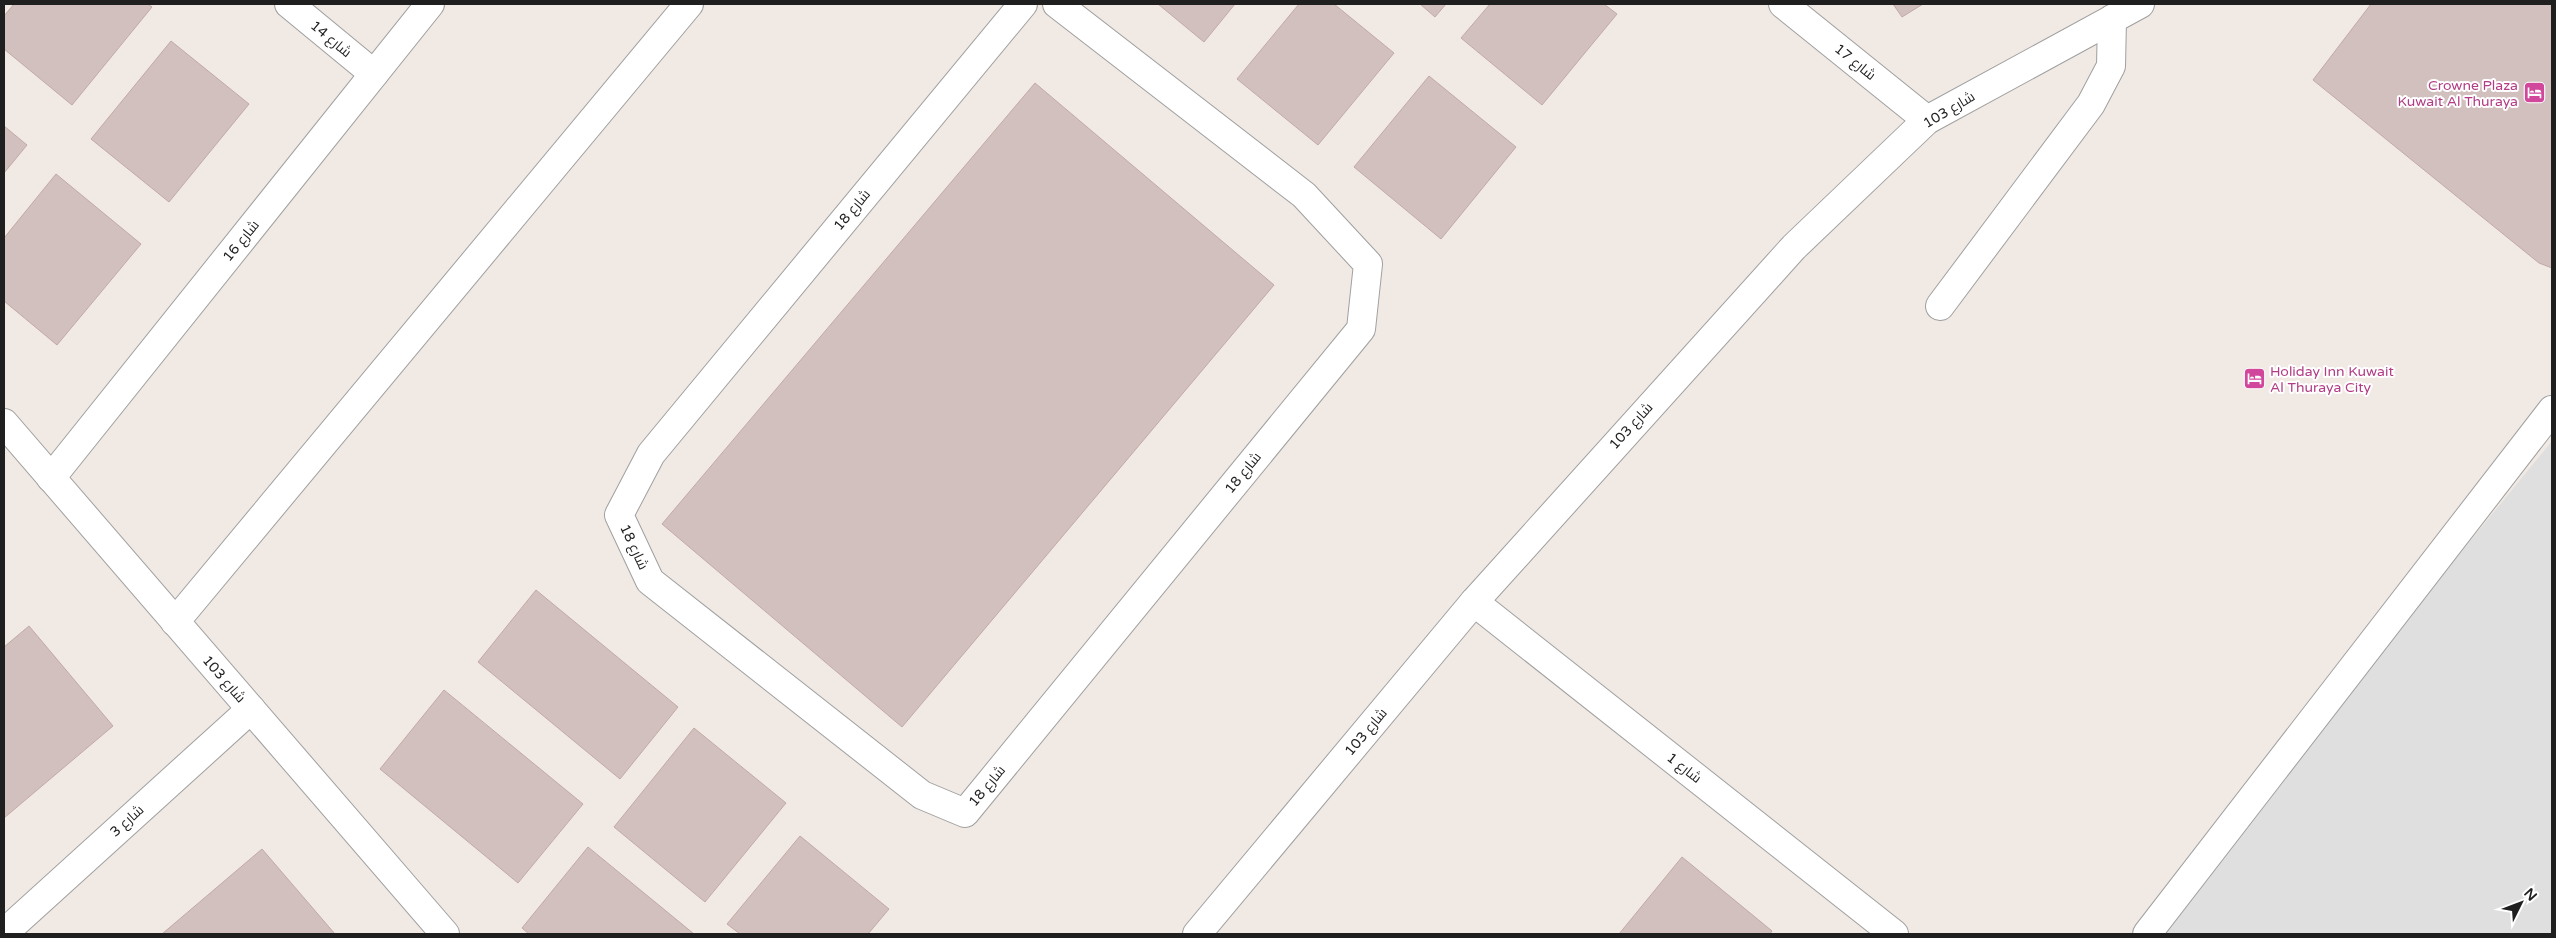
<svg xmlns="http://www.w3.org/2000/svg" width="2556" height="938" viewBox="0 0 2556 938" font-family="'Varela Round',Cairo,sans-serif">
<rect width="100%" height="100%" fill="#f0e9e4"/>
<!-- parking -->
<polygon fill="#dfdfdf" points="2552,441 2552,934 2148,934"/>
<!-- building -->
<g fill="#d1c0bd" stroke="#c3a9a5">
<polygon points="14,4 148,4 152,7 72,105 4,49 4,16"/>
<polygon points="1158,4 1235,4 1204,42"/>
<polygon points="1299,4 1334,4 1394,53 1318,145 1237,79"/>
<polygon points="1420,4 1446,4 1435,17"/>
<polygon points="1490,4 1604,4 1617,14 1542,105 1461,38"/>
<polygon points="1893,4 1923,4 1902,17"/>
<polygon points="2371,4 2552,4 2552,268 2539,263 2313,80"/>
<polygon points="171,41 249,104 169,202 91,139"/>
<polygon points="1429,76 1516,147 1441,239 1354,167"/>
<polygon points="1035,83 1274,285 902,727 662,524"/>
<polygon points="4,126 27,145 4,173"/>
<polygon points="56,174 141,244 57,345 4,301 4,238"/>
<polygon points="536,590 678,707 620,779 478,662"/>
<polygon points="29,626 113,726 4,818 4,647"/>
<polygon points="444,690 583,804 518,883 380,769"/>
<polygon points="694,728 786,803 705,902 614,827"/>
<polygon points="800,836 889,909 868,934 740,934 727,924"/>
<polygon points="588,847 694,934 529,934 522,928"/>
<polygon points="262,849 335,934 162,934"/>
<polygon points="1682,857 1772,931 1770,934 1619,934"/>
</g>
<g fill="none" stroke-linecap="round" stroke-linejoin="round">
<defs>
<g id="minor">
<polyline points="289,4 374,74"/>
<polyline points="1023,4 651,454 619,515 650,581 922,795 965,813 1361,329 1368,264 1304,195 1057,4"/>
<polyline points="1783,4 1927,120"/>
<polyline points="1940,306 2091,104 2111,66 2112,19"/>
<polyline points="4,423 445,934"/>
<polyline points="51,478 430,4"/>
<polyline points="1474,602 1894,934"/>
<polyline points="175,622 689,4"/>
<polyline points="4,933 251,709"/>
<polyline points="1197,934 1474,602 1794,247 1927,120 2140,4"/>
<polyline points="2147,934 2552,410"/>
</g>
</defs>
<!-- minor casing -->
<use href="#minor" stroke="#a0a0a0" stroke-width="30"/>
<!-- minor -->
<use href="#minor" stroke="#fff" stroke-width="28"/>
</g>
<!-- icons -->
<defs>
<symbol id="hotel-square" viewBox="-11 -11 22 22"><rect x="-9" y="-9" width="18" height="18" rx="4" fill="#d1479c" stroke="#fff"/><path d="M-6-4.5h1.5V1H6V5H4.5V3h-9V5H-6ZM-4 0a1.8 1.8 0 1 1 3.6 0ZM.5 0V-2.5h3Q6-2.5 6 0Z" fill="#fff"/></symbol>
</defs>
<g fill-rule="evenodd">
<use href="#hotel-square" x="2522" y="80" width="25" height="25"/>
<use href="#hotel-square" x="2242" y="366" width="25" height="25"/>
</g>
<g text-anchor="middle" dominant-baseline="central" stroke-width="4" stroke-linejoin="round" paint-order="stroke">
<!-- street labels -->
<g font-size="14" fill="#1f1f1f" stroke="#fff">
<text transform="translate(331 39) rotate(40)">شارع 14</text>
<text transform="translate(1855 62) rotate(39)">شارع 17</text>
<text transform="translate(1949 110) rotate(-31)">شارع 103</text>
<text transform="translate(852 210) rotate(-50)">شارع 18</text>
<text transform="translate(241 241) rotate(-51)">شارع 16</text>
<text transform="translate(1631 426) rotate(-48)">شارع 103</text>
<text transform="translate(1243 473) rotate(-51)">شارع 18</text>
<text transform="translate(634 547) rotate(65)">شارع 18</text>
<text transform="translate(224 679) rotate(49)">شارع 103</text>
<text transform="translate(1366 732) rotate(-50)">شارع 103</text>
<text transform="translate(1684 768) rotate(38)">شارع 1</text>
<text transform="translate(987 786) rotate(-50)">شارع 18</text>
<text transform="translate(127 821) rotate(-42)">شارع 3</text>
</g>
<!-- hotel labels -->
<g font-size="14" fill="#b23c85" stroke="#fff" text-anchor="end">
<text x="2518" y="85">Crowne Plaza<tspan x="2518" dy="16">Kuwait Al Thuraya</tspan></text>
<text x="2270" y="371" text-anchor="start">Holiday Inn Kuwait<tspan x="2270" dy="16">Al Thuraya City</tspan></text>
</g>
</g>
<!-- border -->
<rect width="2556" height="938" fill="none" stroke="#1f1f1f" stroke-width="10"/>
<!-- north arrow -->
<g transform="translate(2521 903) rotate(48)" stroke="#ffffff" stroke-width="4" paint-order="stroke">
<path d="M0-4L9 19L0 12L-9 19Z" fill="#1f1f1f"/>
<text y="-8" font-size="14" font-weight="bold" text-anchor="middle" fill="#1f1f1f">N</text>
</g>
</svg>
